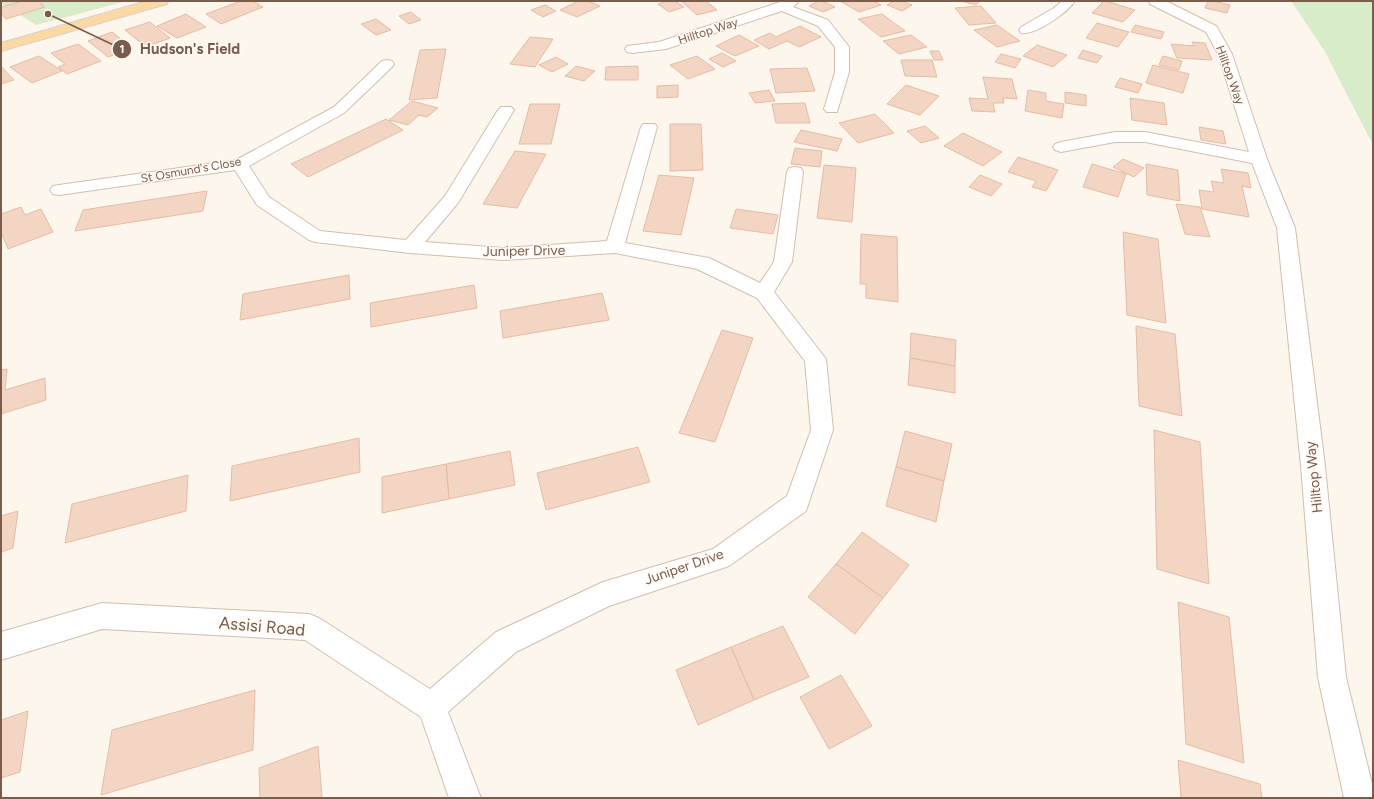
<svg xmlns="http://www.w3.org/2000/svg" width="1374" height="799" viewBox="0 0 1374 799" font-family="Figtree,sans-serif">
<rect width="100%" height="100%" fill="#fdf6ec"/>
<!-- green -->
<g fill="#d8ecc9">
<polygon points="1,1 127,1 36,25 1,3"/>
<polygon points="1291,1 1373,1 1373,145 1324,50"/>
</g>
<!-- building -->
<g fill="#f3d5c3" stroke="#e6bba3">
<polygon points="22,1 38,1 45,7 6,19 1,14 1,7"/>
<polygon points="241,1 253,1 263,7 221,24 206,14"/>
<polygon points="578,1 588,1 600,6 577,17 560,10"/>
<polygon points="668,1 675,1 684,7 669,12 658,4"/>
<polygon points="681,1 706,1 717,10 697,15"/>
<polygon points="819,1 822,1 835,7 823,12 809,6"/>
<polygon points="840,1 874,1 881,5 859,12"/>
<polygon points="894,1 901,1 912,5 902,11 887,5"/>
<polygon points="961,1 980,1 976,5"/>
<polygon points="1104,1 1106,1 1135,10 1123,22 1092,13"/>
<polygon points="1208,1 1213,1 1230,5 1227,13 1205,8"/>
<polygon points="545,5 556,11 543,17 531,10"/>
<polygon points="981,6 996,23 969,25 955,8"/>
<polygon points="411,12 421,20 409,24 399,16"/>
<polygon points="186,14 206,27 177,38 157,26"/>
<polygon points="882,14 905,31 881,37 858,19"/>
<polygon points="376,19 391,30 376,35 361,24"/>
<polygon points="150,22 170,38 146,47 125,30"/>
<polygon points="1097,23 1129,32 1118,47 1086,38"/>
<polygon points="997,25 1020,41 997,47 974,30"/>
<polygon points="1135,25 1164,32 1161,39 1131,32"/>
<polygon points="800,26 821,37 799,47 787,41 769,49 754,40 770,33 776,37"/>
<polygon points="112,32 133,48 108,57 88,41"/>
<polygon points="739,35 759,46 735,56 716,46"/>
<polygon points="911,35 927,47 899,54 883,41"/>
<polygon points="530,37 553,39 535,67 510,64"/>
<polygon points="1192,42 1205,43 1212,60 1177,58 1171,44 1194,46"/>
<polygon points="78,44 101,61 67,74 58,67 65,64 51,53"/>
<polygon points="1037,45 1067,55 1053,67 1023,56"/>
<polygon points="446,49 437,98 409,100 420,50"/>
<polygon points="1083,50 1102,56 1097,63 1078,58"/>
<polygon points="930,51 939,51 943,60 934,60"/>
<polygon points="722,53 736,61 723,67 709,59"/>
<polygon points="1001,54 1021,59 1015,68 995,62"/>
<polygon points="39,56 62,71 32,83 10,67"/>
<polygon points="697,56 715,69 688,79 670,65"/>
<polygon points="1163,56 1182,61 1179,70 1159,65"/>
<polygon points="556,57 568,64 552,72 539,65"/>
<polygon points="901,60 932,60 937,77 905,76"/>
<polygon points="1153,65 1189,74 1183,93 1146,83"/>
<polygon points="576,66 595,71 584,81 565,76"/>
<polygon points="638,66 638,80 605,80 606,67"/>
<polygon points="1,67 2,67 14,80 1,84"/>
<polygon points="807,68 815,91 776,93 770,69"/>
<polygon points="983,77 1012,79 1017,99 1003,98 1004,103 993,103 995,112 972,111 969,98 988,99"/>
<polygon points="1120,78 1142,84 1138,93 1115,87"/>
<polygon points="678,85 678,97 657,98 657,86"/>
<polygon points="906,85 939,96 920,115 887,104"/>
<polygon points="769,90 775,101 755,103 749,93"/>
<polygon points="1028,90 1046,93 1046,101 1064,104 1062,118 1025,111"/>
<polygon points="1065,92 1086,95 1086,106 1065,103"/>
<polygon points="1130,98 1164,103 1167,125 1132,120"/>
<polygon points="412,101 438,108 427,117 419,115 408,125 389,120"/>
<polygon points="805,103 810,123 776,123 772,104"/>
<polygon points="530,104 560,104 551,144 519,144"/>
<polygon points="875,114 894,133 858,143 839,123"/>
<polygon points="386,119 403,130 308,177 291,164"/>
<polygon points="670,124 701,124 703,170 670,171"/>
<polygon points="925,126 939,138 921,143 907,131"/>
<polygon points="1199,127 1223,131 1226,144 1201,140"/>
<polygon points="801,130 842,139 837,151 794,142"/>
<polygon points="963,133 1002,152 983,166 944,146"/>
<polygon points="795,148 822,151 820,167 791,164"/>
<polygon points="515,151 546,154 517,208 483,204"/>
<polygon points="1018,157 1058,170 1046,191 1032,187 1036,181 1008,172"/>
<polygon points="1123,159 1144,168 1134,177 1113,167"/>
<polygon points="1092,164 1126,174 1118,197 1083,187"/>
<polygon points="1146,164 1178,170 1180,201 1147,195"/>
<polygon points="824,165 856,168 852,222 817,218"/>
<polygon points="1221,169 1248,173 1251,188 1242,186 1249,217 1202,209 1199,190 1214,192 1211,181 1224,183"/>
<polygon points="659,175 694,178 681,235 643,231"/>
<polygon points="980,175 1002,184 991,196 969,187"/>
<polygon points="207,191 203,211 75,231 83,210"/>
<polygon points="1176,204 1200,207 1210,237 1185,234"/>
<polygon points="21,207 25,215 41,209 53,232 8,249 1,232 1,214"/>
<polygon points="736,209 778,215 773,234 730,228"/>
<polygon points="1123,232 1158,239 1166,323 1127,315"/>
<polygon points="861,234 897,237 898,302 866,298 866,284 860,284"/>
<polygon points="349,275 350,299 240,320 243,294"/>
<polygon points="474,285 477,308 371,327 370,303"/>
<polygon points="602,293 609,320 503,338 500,311"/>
<polygon points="1136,326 1175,334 1182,416 1139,406"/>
<polygon points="722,330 753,338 715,442 679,433"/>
<polygon points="911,333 956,340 955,366 910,358"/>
<polygon points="910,358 955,366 955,393 908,385"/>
<polygon points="7,369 5,390 45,378 46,400 1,414 1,370"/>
<polygon points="1154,430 1200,442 1209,584 1157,569"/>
<polygon points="905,431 952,444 944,481 896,467"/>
<polygon points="359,438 360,472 230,501 232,466"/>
<polygon points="638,447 650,482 546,510 537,473"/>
<polygon points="510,451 515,485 449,499 446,464"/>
<polygon points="446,464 449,499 382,513 382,477"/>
<polygon points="896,467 944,481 936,522 886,506"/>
<polygon points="188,475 186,511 65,543 72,504"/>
<polygon points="18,511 13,548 1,552 1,516"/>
<polygon points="862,532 909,565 883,598 836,564"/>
<polygon points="836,564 883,598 855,634 808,597"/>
<polygon points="1178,602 1229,617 1244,763 1186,744"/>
<polygon points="783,626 809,677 754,700 731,647"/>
<polygon points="731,647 754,700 698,725 676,670"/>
<polygon points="841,675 872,726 829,749 800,697"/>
<polygon points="255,690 253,750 101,795 112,730"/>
<polygon points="28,711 20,772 1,778 1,720"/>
<polygon points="318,746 322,798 260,798 259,768"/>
<polygon points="1178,760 1260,784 1262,798 1181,798"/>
</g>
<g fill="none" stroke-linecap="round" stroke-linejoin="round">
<defs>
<g id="minor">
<polygon points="783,1 799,1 793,7 828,20 849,47 849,72 837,112 827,112 824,109 835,72 835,47 818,26 782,11 666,49 632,53 627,52 625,49 627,46 659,42"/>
<path d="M1062,1h13c-7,11 -40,35 -54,32l-2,-3 2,-3 33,-19z"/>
<polygon points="1149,1 1166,1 1216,26 1218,29 1232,54 1267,159 1295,228 1325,466 1346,677 1373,788 1373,798 1344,798 1318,677 1301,466 1277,228 1252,163 1145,142 1115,142 1061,152 1055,150 1053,147 1055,144 1061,142 1115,132 1145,132 1249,152 1218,54 1206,32 1150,4"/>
<polygon points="387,60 392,61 394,64 392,67 344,113 249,166 269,197 320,231 406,240 445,196 498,110 501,107 511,107 514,110 458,203 425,242 503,248 607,241 641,127 643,124 655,124 657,127 625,243 709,258 760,283 774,262 787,172 789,168 795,167 801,168 803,172 792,262 774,292 826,359 833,430 806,511 729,566 609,606 516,652 448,712 481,798 449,798 421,717 305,640 102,629 1,660 1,632 102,603 309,614 319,618 430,689 496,632 603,582 713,549 787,496 811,430 805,361 757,298 697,269 615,253 503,260 410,253 315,242 309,240 257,205 235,170 59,195 53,194 50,190 53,186 59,185 236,160 334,107 382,61"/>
</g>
<polygon id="major" points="147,1 168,1 167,4 1,51 1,43"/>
</defs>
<!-- minor casing -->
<use href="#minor" stroke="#d1beb0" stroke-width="2"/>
<!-- major casing -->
<use href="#major" stroke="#dad1cd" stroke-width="2"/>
<!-- minor -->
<use href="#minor" fill="#fff" fill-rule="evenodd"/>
<!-- major -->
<use href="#major" fill="#fbd9a5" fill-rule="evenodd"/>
</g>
<g text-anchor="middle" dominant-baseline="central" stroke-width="3" stroke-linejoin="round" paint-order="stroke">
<!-- far-street labels -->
<g font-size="12" fill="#7a5c4d" stroke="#fffaf3">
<text transform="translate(708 31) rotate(-18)">Hilltop Way</text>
<text transform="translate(1230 75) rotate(70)">Hilltop Way</text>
<text transform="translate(191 170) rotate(-10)">St Osmund's Close</text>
</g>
<!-- street labels -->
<g font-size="14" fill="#7a5c4d" stroke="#fffaf3">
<text transform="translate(524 251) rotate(-1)">Juniper Drive</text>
<text transform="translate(1314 477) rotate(-96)">Hilltop Way</text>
<text transform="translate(684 567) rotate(-19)">Juniper Drive</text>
</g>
<!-- near-street labels -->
<g font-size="17" fill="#7a5c4d" stroke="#fffaf3">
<text transform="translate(262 626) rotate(5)">Assisi Road</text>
</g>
</g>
<!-- callouts -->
<path fill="none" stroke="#7a5c4d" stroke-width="1.5" d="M48 14L122 49"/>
<g fill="#7a5c4d" stroke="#fffaf3" stroke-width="1.5">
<circle cx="48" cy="14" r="4"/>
<circle cx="122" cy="49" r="10"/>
</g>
<g font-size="12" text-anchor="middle" font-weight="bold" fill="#fff">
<text x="122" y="53">1</text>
</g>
<g font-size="15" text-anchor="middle" font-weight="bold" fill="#7a5c4d" stroke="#fffaf3" stroke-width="3" stroke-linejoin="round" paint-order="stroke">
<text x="190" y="54">Hudson's Field</text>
</g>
<!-- border -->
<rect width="1374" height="799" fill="none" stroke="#7a5c4d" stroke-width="4"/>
</svg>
